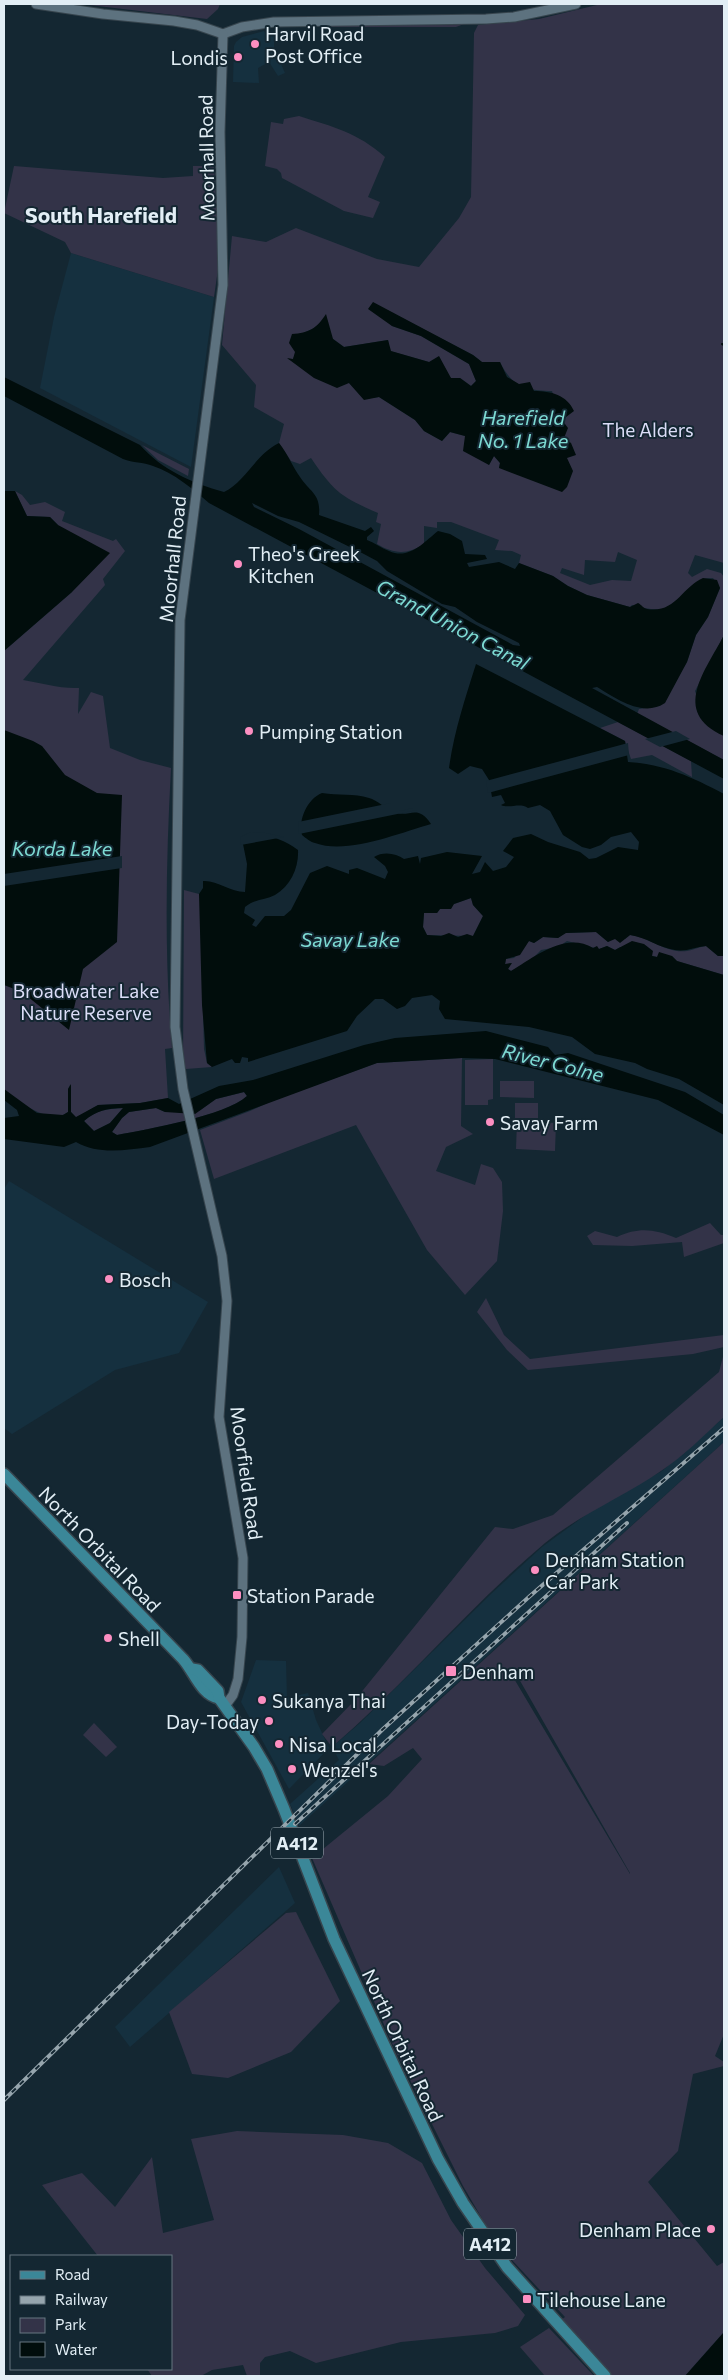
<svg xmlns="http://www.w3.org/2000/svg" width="728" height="2380" viewBox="0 0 728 2380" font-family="Commissioner,sans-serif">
<rect width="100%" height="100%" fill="#142732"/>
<!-- built -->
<g fill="#15303f">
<polygon points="264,31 268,36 274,36 274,49 285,73 278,76 269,62 258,68 259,83 233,82 234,46 236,42 242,37"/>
<polygon points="71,253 214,297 191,467 40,388 54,317"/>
<polygon points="9,1181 208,1302 179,1353 115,1370 12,1434 4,1428 4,1189"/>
<polygon points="724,1417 724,1442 299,1826 290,1804 339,1760 332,1747 360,1723 492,1593 542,1547 598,1506 662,1471"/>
<polygon points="256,1660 286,1661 287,1698 308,1693 316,1720 329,1748 289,1789 241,1702"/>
<polygon points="279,1867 295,1903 130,2047 115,2027"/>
</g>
<!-- green -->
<g fill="#333348" fill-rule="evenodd">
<polygon points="81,4 220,4 218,9 207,19"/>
<path d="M601,4h123v559l-29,-8 -7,18 4,4 15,-8 14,4 3,4v58l-29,56 11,33 18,12v24l-87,-46 2,-5 21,-3 27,-44 9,-27 12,-18 12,-29 -7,-10c-23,-2 -27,24 -45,30 -13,3 -24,0 -36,-3l-2,2 -43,-12 -19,-9 -15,-10 -34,-13 2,-8 -9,-4 -17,-1 4,-10 -48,-18h-14v6l-13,-2v18c-17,11 -30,10 -47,0l4,-20 -5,-2 2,-9c-37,-16 -44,-21 -67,-55l-11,6 -9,-3 -12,-18 5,-19 -30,-17 2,-22 -34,-40 10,-109 34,6 30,-14 81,31 42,8 40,-49 12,-21 3,-164 4,-8 61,-6zM373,303l100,52 9,7h18c12,25 26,28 52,29l9,28 6,39 -68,10 1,-5 -6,-7 -5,9 -24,-29 -15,-4 -8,9 -18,-10 -9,-11 -36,-23 -15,2 -15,-16 -61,-24h5l10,-26 14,-6 27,20 44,-7 2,11 39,11 22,16h9l11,8 5,-5 -7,-17 -48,-28 -29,-10zM618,552l19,8 -6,21 -19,-1 -22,5 -30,-12 2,-5 22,7 1,-15 30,2z"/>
<polygon points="464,24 456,27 331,27 332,25"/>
<path d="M299,116c34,11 58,16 86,41l-17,40 12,5 -7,16 -29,-7 -62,-33 -1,-5 -4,-4 -12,-3 6,-44 12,2 1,-5z"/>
<polygon points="14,166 163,178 193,176 193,166 214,166 219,262 214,297 71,253 65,242 4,213"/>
<polygon points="142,445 189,469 188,476 158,460"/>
<path d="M15,491l7,4 8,10 15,-3 20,10 -3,9 51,20 3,-2 9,12 -22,28 2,6 -82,95c19,3 37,9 56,8l-1,26 13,-22 12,4 7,52 30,12 31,8c-5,92 -7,187 1,280l-7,1 3,49 -28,5 -42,2 -22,13 -5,-6 -1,-27 -2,4v23c-19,14 -50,-11 -64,-23v-438l68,-59 -14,-67 -8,-8 -23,-1z"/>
<polygon points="618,722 691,761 692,777 652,755 631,759 625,741 600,728"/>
<polygon points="184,890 199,894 200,897 204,1049 207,1063 212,1067 186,1069 183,1063"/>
<polygon points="471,898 473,905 483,916 473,936 427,935 423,927 424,913 437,913 440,909"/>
<path d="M596,932l12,10 3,-3h14l5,-4c19,2 37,19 57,16 6,-1 12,-4 19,-5l12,10h6v19l-47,-14 -5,-5 -15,1 -37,-10 -5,3 -8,-4 -8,3 -32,-8 -9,6 -17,3 -10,10 -20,11 -3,-2 3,-6 -6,2 1,-6 8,-1 15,-17 5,2 9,-6 15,1 7,-5z"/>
<polygon points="258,976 261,978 260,1007 258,1010 254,1008 253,978"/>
<polygon points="462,1058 461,1126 473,1134 446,1147 436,1171 475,1185 481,1164 493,1168 502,1182 503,1211 497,1261 465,1295 427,1250 356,1125 214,1179 200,1130 250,1111 274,1100 377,1063"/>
<polygon points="493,1059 493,1099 488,1100 488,1105 465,1105 465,1060"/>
<polygon points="500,1081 534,1081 534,1098 500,1097"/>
<path d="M244,1092l3,4c-22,20 -99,33 -130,39l-5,-3 10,-14 7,-6 27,-4 9,4 34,-1 17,-12z"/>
<rect x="515" y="1103" width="23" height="15"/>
<path d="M123,1108l-13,15 -16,8 -10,-10c13,-11 22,-12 39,-13z"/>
<polygon points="517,1121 556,1123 555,1151 516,1149"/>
<path d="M710,1223l11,12h3v8l-40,14 -2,-15 -50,4 -39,-1 -6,-9 8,-5 22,6c22,-10 37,-8 59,1z"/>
<polygon points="486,1298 504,1335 530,1359 724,1335 724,1347 693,1354 528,1370 507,1350 477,1312"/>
<path d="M724,1353v64c-20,18 -40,39 -63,54 -38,26 -80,43 -116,72 -75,63 -139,140 -213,204l-10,-13 33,-34 140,-173 18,2 40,-14 166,-143z"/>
<path d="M724,1442v592l-9,22 9,6v4l-31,8 -15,77 -30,31 69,84 7,-4v70l-39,44h-79l-49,-53 8,-6 -68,-73 -34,-58 -68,-136 -83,-192 76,-62 34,-37 -9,-11 -29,18 -15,-2zM515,1672l115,201v1l-117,-197h-8z"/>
<polygon points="94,1723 117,1747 106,1757 83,1735"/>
<polygon points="296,1912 340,2001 291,2052 228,2078 192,2074 169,2012 286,1913"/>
<polygon points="237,2131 343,2135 388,2143 422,2163 451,2220 485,2268 525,2315 518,2326 495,2333 401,2342 316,2363 290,2351 265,2357 260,2363 260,2376 247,2376 243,2365 212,2370 201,2376 152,2376 147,2369 171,2369 171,2256 98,2256 42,2185 82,2173 115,2207 152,2157 163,2233 214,2220 191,2139"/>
<polygon points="549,2328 594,2376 545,2376 520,2347"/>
</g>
<!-- water -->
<g fill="#010d0c" fill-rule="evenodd">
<path d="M373,302l100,53 9,7h18l7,15 12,7 11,-2 4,9c17,0 33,4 40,20l-12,9 6,8 -4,10 7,5 5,12 -9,3 6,13 -6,16 -5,5 -63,-24 1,-5 -6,-7 -5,9 -26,-14 2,-15 -15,-4 -8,9 -18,-10 -9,-11 -36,-23 -15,3 -15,-17 -12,5 -23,-10 -27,-20 6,1 2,-7 -6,-9 3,-9c17,-1 25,-6 34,-20l7,25 11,8 44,-7 3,11 38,11 10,-6 12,22h9l11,8 5,-5 -7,-17 -48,-28 -29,-10 -24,-17z"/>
<path d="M4,377l136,68c22,25 52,38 84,47 22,-11 32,-38 55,-49 9,11 13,23 21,34 10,15 21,17 19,38l46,16 6,-4 3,4 -7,6v3c8,3 14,8 22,11 20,9 34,-8 49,-20l12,3 12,7 3,13 20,1 2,4 -20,4 2,4 30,-5 16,7 4,-6 34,13 15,10 19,9 43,12 8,-4c4,2 5,5 9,6 28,5 35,-22 56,-31l14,2 3,8 -12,29 -12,18 -9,27 -22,41c-22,15 -50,-5 -68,-16l-5,1 132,72v19l-515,-276c-16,-14 -35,-30 -56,-37 -10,-4 -20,-3 -30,-7l-119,-63zM252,503l26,13 21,6 63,31 15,8 10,10 55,33 13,3 22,15 42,21 1,3 -7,-1 -214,-116 -45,-22z"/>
<polygon points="4,491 15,491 27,516 50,517 58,525 110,553 72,592 4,651"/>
<path d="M724,635v101c-54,-24 -18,-66 0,-101z"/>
<path d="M476,664l149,77 3,21c36,2 64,15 96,32v162h-6l-12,-10c-11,1 -20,6 -31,4 -16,-2 -29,-13 -45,-15l-10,8 -5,-4 -7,3 -12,-10 -30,1 -8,5 -15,-1 -9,6 -5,-2 -9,14 -14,4 -1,5 7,-1 -4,6 3,2c23,-14 55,-40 82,-23l4,-2 2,3 8,-3 8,4 17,-9 12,3 9,7 -1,5 5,1 2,-5 13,4 5,5 47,14v130l-45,-26 -32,-10 -12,-6 -40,-9 -23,-17 -43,-10 -84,-8 -6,-10 1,-8 -8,-6 -20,3 -7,8 -8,3 -14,-10h-8l-18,17 -10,15 -99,31v-4l-6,-1 -2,6h-5l-3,-4 -20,8 -5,-4 -5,-58 -3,-111 4,-6v-7c14,-1 27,11 42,11l2,-28 -5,-25c25,-4 35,-4 56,11 1,17 -7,36 -23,45 -10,5 -20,4 -30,12l-1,6 11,7 -3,5 4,2 9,-11h19l7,-6 19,-37 17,-7 22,8v-4l8,-2 28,11 3,-7 -3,-6 -11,-9c9,-6 22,-4 30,2l14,-3 2,8 1,-6 26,-6 35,4 -10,18 8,-2 5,-10 8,9 13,-4 8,-10 -11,-6 10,-13 18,-4 17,8 32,10 9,7 7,-1 22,-11 20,3 1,-8 -8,-10 -20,5 -10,8 -11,4 -8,-2 -19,-12 -13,-24 -10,-6 -12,3c-8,-6 -19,1 -27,-3l4,-2 -4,-8 -9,2 -3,-17 -7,-11 -12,-3 -12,8 -9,-6c5,-36 16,-69 27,-104zM471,898l2,7 10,11 -10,20 -6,-2 -9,3 -9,-4 -8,3 -14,-1 -4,-8 1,-14h13l3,-4h11l3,-5z"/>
<polygon points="4,730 33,741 42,746 65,775 97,793 122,795 117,942 83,969 69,1030 22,992 4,985"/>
<path d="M322,793c16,3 32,0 47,5 8,2 18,12 28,15 13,4 21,-9 34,11 -32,9 -84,31 -116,19 -5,-1 -9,-5 -13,-8 -4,-15 5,-36 20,-42z"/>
<path d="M486,1031l62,16 7,8 13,-2 117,39 39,23v20l-66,-35 -163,-41 -33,-1 -85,5 -227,84c-24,3 -52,8 -74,-5l-12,5 -60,-8v-21l15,-2 -2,-6 -13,-10v-11l33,24 26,2 5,-3v-23l3,-5v28l5,5 22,-12 42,-2 28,-5 11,6 40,-18 34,-6 111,-35 31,-7zM244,1092l3,4c-22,20 -99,33 -130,39l-5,-3 10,-14 7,-6 27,-4 9,4 30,2 21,-15zM123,1108l-13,15 -16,8 -10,-10c12,-10 23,-13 39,-13z"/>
<polygon points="724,2332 724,2376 685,2376"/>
</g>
<!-- pier -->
<g fill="#142732">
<polygon points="676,731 690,739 660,747 645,739"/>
<polygon points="628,743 629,755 488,793 486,781"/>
<polygon points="391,803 400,811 413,808 417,810 299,834 298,822"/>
<polygon points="251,832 266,833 284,837 241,845 240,837"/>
<polygon points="122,856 122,868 4,886 4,874"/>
</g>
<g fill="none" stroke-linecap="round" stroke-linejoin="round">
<!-- stream -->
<polyline stroke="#010d0c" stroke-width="2" points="722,344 724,345"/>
<defs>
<g id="minor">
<polyline points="36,4 103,14 174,21 197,25 223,34 242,27 274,22 486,19 514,17 576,4"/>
<polyline points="223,34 220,132 223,285 180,620 175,1027 183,1089 222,1256 227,1301 219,1417 243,1558 242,1637 238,1679 233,1695 225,1706"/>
</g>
<g id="major">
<path d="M4,1474l179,185c11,12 18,36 36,39"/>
<polyline points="192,1669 198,1670 218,1691 219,1698 254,1747 267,1769 284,1809 334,1939 438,2159 463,2203 507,2267 605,2376"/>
</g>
</defs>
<!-- minor casing -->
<use href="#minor" stroke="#37454e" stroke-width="11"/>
<!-- major casing -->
<use href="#major" stroke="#37454e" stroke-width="14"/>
<!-- minor -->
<use href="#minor" stroke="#5d727f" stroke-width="9"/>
<!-- major -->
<use href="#major" stroke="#3b8798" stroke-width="11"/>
<defs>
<g id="rail">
<polyline points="295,1824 627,1523"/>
<polyline points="4,2100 383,1729 530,1596 724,1428"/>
</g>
</defs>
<!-- rail casing -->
<use href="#rail" stroke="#96a5ad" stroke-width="4"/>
<!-- rail -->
<use href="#rail" stroke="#142732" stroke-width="2" stroke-dasharray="5.5" stroke-linecap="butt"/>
</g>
<!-- markers -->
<g fill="#fc8fc1" stroke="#142732" stroke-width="2">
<circle cx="255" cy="44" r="5"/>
<circle cx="238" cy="57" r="5"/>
<circle cx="238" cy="564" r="5"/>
<circle cx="249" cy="731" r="5"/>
<circle cx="490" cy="1122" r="5"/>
<circle cx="109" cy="1279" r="5"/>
<circle cx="535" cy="1570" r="5"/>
<rect x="232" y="1590" width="10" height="10" rx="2.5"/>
<circle cx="108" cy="1638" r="5"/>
<rect x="445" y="1665" width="12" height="12" rx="2.5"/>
<circle cx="262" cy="1700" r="5"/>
<circle cx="269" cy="1721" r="5"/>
<circle cx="279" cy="1744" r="5"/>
<circle cx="292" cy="1769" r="5"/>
<circle cx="711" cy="2229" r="5"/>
<rect x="522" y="2294" width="10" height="10" rx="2.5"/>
</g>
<g text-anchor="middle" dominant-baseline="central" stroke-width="4" stroke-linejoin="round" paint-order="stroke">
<!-- shield labels -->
<g fill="#142732" stroke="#a4b2ba" stroke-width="1">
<rect x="271" y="1827.5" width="52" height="31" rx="4"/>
<rect x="464" y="2228.5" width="52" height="31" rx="4"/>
</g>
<g font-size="18" font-weight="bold" fill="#e2eef5">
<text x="297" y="1843">A412</text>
<text x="490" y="2244">A412</text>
</g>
<!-- poi labels -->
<g font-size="19" fill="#e2eef5" stroke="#142732" text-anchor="start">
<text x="265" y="33">Harvil Road<tspan x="265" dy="22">Post Office</tspan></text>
<text x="228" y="57" text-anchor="end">Londis</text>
<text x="248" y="553">Theo's Greek<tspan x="248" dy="22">Kitchen</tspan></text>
<text x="259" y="731">Pumping Station</text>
<text x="500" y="1122">Savay Farm</text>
<text x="119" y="1279">Bosch</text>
<text x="545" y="1559">Denham Station<tspan x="545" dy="22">Car Park</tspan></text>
<text x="247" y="1595">Station Parade</text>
<text x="118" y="1638">Shell</text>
<text x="462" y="1671">Denham</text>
<text x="272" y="1700">Sukanya Thai</text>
<text x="259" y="1721" text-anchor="end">Day-Today</text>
<text x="289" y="1744">Nisa Local</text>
<text x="302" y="1769">Wenzel's</text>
<text x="701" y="2229" text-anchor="end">Denham Place</text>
<text x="537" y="2299">Tilehouse Lane</text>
</g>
<!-- street labels -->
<g font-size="19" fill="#e2eef5" stroke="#142732">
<text transform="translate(206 158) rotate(-91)">Moorhall Road</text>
<text transform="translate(172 559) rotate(-84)">Moorhall Road</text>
<text transform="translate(247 1473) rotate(82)">Moorfield Road</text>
<text transform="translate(100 1549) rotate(46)">North Orbital Road</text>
<text transform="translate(403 2045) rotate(65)">North Orbital Road</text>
</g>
<!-- park labels -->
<g font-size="19" fill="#dbddf7" stroke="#142732">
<text x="648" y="429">The Alders</text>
<text x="86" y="990">Broadwater Lake<tspan x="86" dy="22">Nature Reserve</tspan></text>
</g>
<!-- water labels -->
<g font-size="20" font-style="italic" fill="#7ddad3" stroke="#142732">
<text x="523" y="417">Harefield<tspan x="523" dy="23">No. 1 Lake</tspan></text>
<text transform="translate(453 624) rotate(28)">Grand Union Canal</text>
<text x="62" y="848">Korda Lake</text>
<text x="350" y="939">Savay Lake</text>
<text transform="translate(553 1062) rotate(14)">River Colne</text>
</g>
<!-- quarter labels -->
<g font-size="21" font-weight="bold" fill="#e2eef5" stroke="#142732">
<text x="101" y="214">South Harefield</text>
</g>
</g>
<!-- border -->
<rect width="728" height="2380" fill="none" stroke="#e2eef5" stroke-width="10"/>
<!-- legend -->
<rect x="10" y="2255" width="162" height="115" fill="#142732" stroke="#667780"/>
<rect x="20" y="2271" width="25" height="8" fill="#3b8798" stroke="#667780"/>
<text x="55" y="2280" font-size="15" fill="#e2eef5">Road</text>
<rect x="20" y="2296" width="25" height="8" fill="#96a5ad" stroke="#667780"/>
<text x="55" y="2305" font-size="15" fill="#e2eef5">Railway</text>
<rect x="20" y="2318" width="25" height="15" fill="#333348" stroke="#667780"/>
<text x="55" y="2330" font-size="15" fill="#e2eef5">Park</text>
<rect x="20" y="2342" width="25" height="15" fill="#010d0c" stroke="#667780"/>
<text x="55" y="2355" font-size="15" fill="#e2eef5">Water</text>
</svg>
